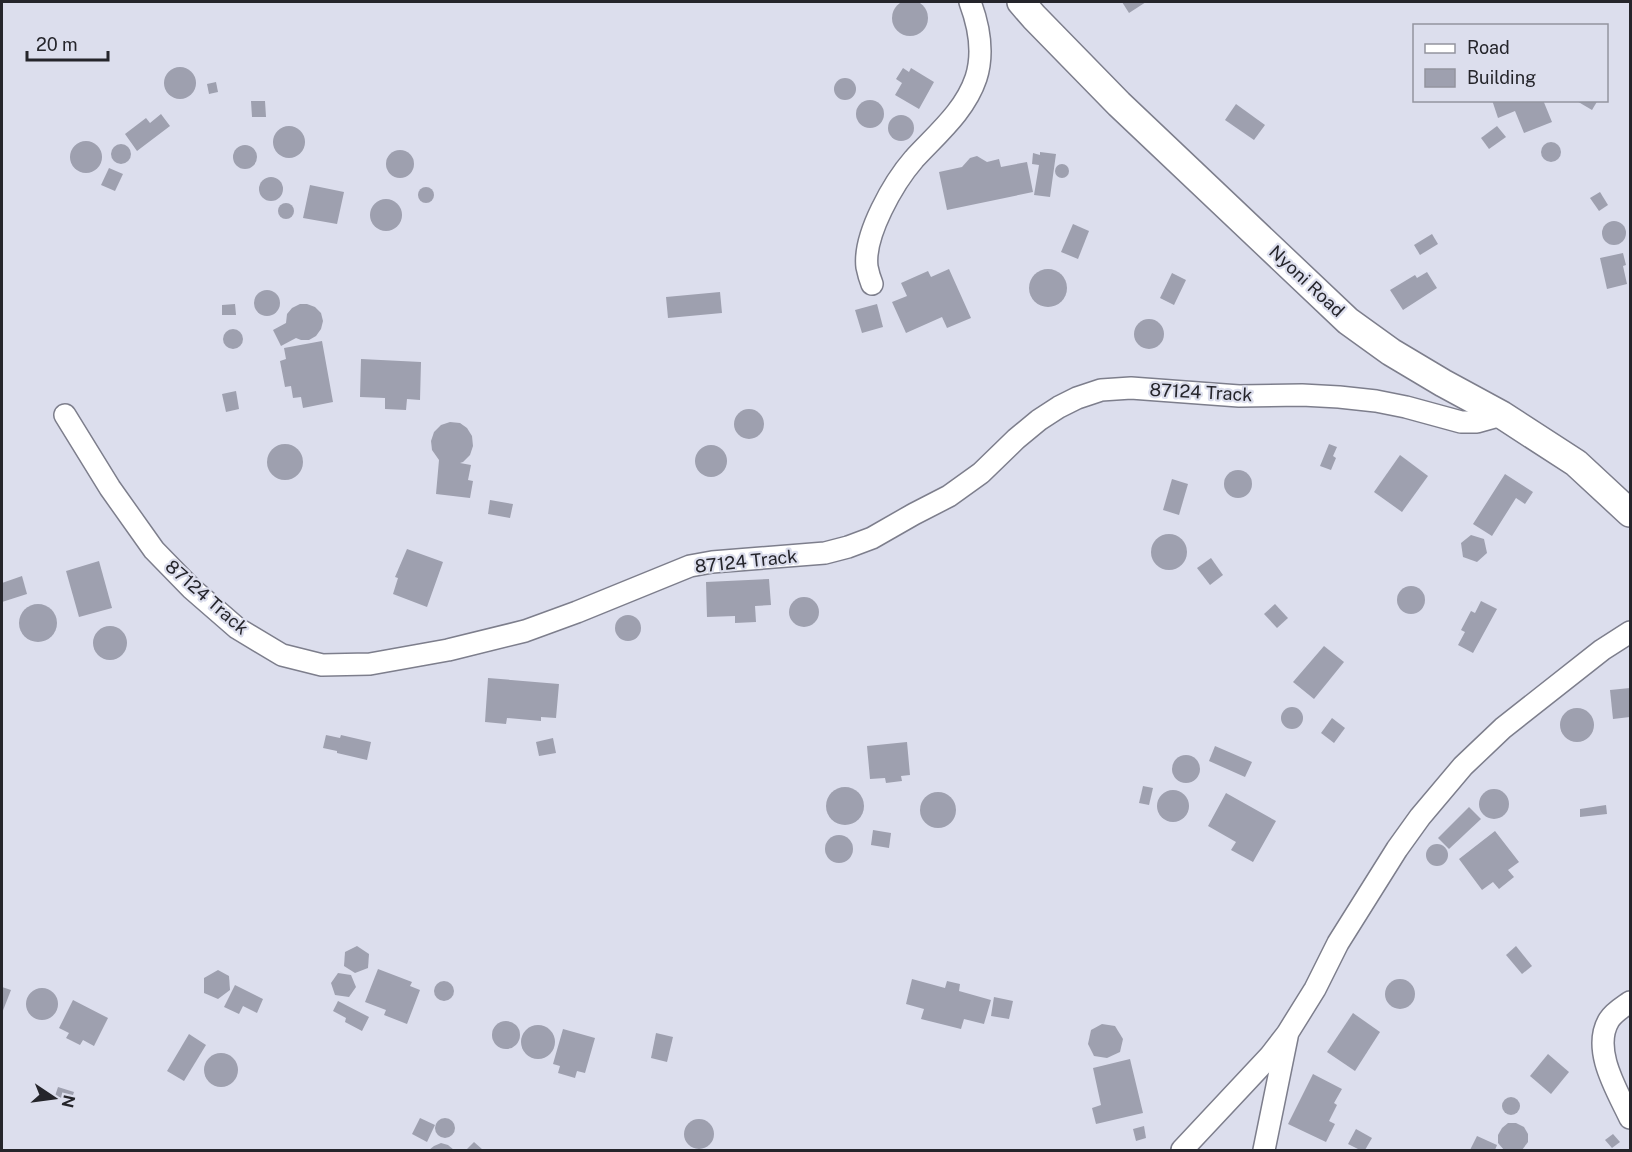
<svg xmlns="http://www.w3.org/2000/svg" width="1632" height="1152" viewBox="0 0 1632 1152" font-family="'Public Sans',sans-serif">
<rect width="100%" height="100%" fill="#dcdeed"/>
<!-- building -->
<g fill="#9ea0af">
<circle cx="910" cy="18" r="18"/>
<polygon points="1122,2 1146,2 1129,13"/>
<circle cx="180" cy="83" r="16"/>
<polygon points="903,68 909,72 911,68 934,82 919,109 895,95 902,83 896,79"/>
<circle cx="845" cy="89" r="11"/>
<polygon points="216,82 218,92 209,94 207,84"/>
<circle cx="870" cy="114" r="14"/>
<polygon points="1492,100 1543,100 1552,122 1524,133 1515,111 1498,118"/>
<polygon points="1575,100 1598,100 1592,110"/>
<polygon points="251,101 265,101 266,117 252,117"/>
<polygon points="1236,104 1265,125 1254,140 1225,120"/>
<polygon points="161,114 170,126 137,151 125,134 146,118 150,123"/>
<circle cx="901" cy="128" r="13"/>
<circle cx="289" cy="142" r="16"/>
<polygon points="1497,126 1506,137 1489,149 1481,138"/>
<circle cx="86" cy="157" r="16"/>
<circle cx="1551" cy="152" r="10"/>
<circle cx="121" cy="154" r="10"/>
<circle cx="245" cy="157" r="12"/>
<circle cx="400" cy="164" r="14"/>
<polygon points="1040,152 1056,154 1050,197 1034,195 1039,165 1032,164 1033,153 1040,155"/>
<polygon points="977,156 987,162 999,159 1001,167 1027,162 1033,192 947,210 939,172 962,167 970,158"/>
<circle cx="1062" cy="171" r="7"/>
<polygon points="109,168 123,174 115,191 101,185"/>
<circle cx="271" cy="189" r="12"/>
<polygon points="310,185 344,192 337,224 303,218"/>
<circle cx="426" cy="195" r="8"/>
<polygon points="1600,192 1608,205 1599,211 1590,198"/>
<circle cx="386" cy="215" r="16"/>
<circle cx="286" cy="211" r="8"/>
<circle cx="1614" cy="233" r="12"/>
<polygon points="1073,224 1089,231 1078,259 1061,252"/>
<polygon points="1432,234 1438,244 1420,255 1414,245"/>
<polygon points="1623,253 1626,265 1623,266 1627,284 1607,289 1600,258"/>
<polygon points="949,269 971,318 947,328 942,317 906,333 892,302 907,296 901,283 928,271 931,277"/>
<circle cx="1048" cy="288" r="19"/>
<polygon points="1427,272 1437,288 1403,310 1390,290 1415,275 1417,278"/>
<polygon points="1172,273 1186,280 1174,305 1160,298"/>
<circle cx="267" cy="303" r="13"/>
<polygon points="720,292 722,313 668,318 666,297"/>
<polygon points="235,304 236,315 222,315 222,305"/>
<polygon points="300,304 307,304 315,307 321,313 323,321 321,329 316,336 309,340 301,340 296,338 281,346 273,330 286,323 287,314 292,308"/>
<polygon points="877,304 883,327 862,333 855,310"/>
<circle cx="1149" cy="334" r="15"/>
<circle cx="233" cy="339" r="10"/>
<polygon points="322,341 333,402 303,408 301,397 293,398 291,386 285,387 280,361 286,359 284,348"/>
<polygon points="361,359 421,362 420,400 407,399 406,410 385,409 385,398 360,397"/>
<polygon points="236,391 239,409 226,412 222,394"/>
<circle cx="749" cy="424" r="15"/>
<polygon points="450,422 460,423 467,428 472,436 473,446 470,455 463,462 460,463 471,465 468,480 473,481 470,498 436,494 439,460 432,450 431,441 434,432 441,425"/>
<polygon points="1329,444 1337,447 1333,456 1336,458 1331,470 1320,466"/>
<circle cx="285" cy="462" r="18"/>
<circle cx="711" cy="461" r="16"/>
<polygon points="1400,455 1428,476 1402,512 1374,492"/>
<circle cx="1238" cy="484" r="14"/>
<polygon points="1505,474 1533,492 1525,504 1516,498 1492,536 1473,524"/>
<polygon points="1172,479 1188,484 1179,515 1163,510"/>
<polygon points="490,500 513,504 510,518 488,514"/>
<circle cx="1169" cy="552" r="18"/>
<polygon points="1471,535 1484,539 1487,553 1477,562 1463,557 1461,543"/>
<polygon points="407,549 443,562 427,607 393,594 398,578 395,577"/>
<polygon points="1211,558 1223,575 1210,585 1197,568"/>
<polygon points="99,561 112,608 79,617 66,571"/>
<polygon points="22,576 27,594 2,602 2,583"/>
<polygon points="769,579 771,605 755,606 756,622 735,623 735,616 707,617 706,582"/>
<circle cx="1411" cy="600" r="14"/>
<circle cx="804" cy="612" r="15"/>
<polygon points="1481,601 1497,609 1473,653 1458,645 1465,632 1461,630 1471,611 1475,613"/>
<polygon points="1275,604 1288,618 1277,628 1264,614"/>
<circle cx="38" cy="623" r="19"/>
<circle cx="628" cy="628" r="13"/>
<circle cx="110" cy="643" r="17"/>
<polygon points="1324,646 1344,662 1314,699 1293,682"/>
<polygon points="488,678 559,684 556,718 541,717 541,721 507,718 506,724 485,722"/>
<polygon points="1630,688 1630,717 1613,719 1610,690"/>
<circle cx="1292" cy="718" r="11"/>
<circle cx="1577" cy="725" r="17"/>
<polygon points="1332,718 1345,728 1334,743 1321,733"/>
<polygon points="326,735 340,738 341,735 371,742 367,760 337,753 337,751 323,748"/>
<polygon points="553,738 556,753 539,756 536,742"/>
<polygon points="907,742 910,775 901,776 902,781 886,783 885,778 870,779 867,746"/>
<polygon points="1215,746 1252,762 1245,777 1209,761"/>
<circle cx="1186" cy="769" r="14"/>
<polygon points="1143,786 1153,788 1149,805 1139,803"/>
<circle cx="845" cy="806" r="19"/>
<circle cx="1494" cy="804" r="15"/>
<circle cx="1173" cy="806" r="16"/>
<circle cx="938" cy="810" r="18"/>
<polygon points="1226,793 1276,821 1253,862 1231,850 1236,842 1208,826"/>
<polygon points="1606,805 1607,814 1580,817 1580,809"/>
<polygon points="1469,807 1481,819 1449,849 1438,838"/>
<polygon points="873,830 891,833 889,848 871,845"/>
<polygon points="1495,831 1519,862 1508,870 1514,877 1499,889 1493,882 1482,890 1459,859"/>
<circle cx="839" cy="849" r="14"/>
<circle cx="1437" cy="855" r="11"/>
<polygon points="357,946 369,954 368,968 355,973 344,966 345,952"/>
<polygon points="1516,946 1532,966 1522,974 1506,955"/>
<polygon points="378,969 412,982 410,986 420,990 407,1024 384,1015 386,1010 365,1002"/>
<polygon points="218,970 229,976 230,990 218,999 204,993 204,978"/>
<polygon points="338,973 351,975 356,987 349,997 335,995 331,983"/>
<polygon points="912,979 945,988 947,981 960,984 959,991 991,1000 984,1024 964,1019 961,1029 921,1019 924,1009 906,1004"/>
<circle cx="1400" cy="994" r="15"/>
<circle cx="444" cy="991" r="10"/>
<polygon points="235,985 263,999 257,1013 243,1006 239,1014 224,1007"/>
<polygon points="2,987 11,990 2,1013"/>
<circle cx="42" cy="1004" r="16"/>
<polygon points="994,997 1013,1001 1009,1019 991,1016"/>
<polygon points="73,1000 108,1018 94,1046 83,1040 80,1045 66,1038 69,1033 59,1028"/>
<polygon points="338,1001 369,1017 362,1031 345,1022 346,1018 333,1011"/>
<polygon points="1353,1013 1380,1032 1355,1071 1327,1052"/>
<circle cx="506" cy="1035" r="14"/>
<polygon points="1102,1024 1115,1026 1123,1039 1120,1052 1107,1058 1094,1056 1088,1044 1091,1030"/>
<circle cx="538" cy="1042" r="17"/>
<polygon points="563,1029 595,1038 585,1073 577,1071 575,1078 558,1073 560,1066 553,1064"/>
<polygon points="656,1033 673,1037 667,1062 651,1058"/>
<polygon points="189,1034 206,1045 184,1081 167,1071"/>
<circle cx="221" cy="1070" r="17"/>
<polygon points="1548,1054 1569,1072 1551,1094 1530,1076"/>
<polygon points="1130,1059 1143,1113 1096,1124 1092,1108 1101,1105 1093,1068"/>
<polygon points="1313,1074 1342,1089 1334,1103 1337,1105 1329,1121 1335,1124 1326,1142 1288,1124"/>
<polygon points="58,1087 74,1092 71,1101 55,1096"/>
<circle cx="1511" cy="1106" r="9"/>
<polygon points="420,1118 435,1125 427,1142 412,1134"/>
<circle cx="445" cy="1128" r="10"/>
<circle cx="699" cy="1134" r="15"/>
<polygon points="1508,1123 1516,1123 1524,1127 1528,1134 1528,1142 1522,1150 1504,1150 1498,1143 1498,1135 1502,1128"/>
<polygon points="1144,1126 1146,1138 1136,1141 1133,1129"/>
<polygon points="1356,1129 1372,1138 1365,1150 1360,1150 1348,1144"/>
<polygon points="1613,1134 1620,1142 1612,1148 1605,1140"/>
<polygon points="1477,1136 1497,1145 1495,1150 1470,1150"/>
<polygon points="474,1142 483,1150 466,1150"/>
<polygon points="441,1143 448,1145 454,1150 429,1150 434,1146"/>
</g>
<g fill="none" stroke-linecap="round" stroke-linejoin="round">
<defs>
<g id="minor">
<path d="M872,284c-2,-5 -4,-12 -5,-17 -4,-32 27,-85 47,-108 23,-25 51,-48 62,-81 8,-25 3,-52 -6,-76"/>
<polyline points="65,415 110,488 154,550 191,588 237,628 282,655 322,665 370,664 448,650 525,631 577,612 690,566 712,562 825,553 848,547 872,538 914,514 949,496 981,473 1016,439 1039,420 1059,407 1077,398 1101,390 1131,388 1239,396 1302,395 1339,397 1376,401 1406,407 1461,422 1477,422 1502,415"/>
<path d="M1630,1002c-7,5 -16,10 -21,18 -18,30 9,72 21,98"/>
<polyline points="1182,1150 1270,1056 1287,1034 1315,989 1338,943 1397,849 1420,817 1463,766 1503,728 1602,650 1630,632"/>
<polyline points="1264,1150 1287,1037"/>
</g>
<polyline id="tertiary" points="1021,2 1034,17 1119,104 1348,321 1391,352 1443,383 1502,415 1576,463 1630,513"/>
</defs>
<!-- minor casing -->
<use href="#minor" stroke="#7d7e8c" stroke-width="24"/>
<!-- tertiary casing -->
<use href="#tertiary" stroke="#7d7e8c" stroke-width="30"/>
<!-- minor -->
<use href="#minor" stroke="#fff" stroke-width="21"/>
<!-- tertiary -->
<use href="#tertiary" stroke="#fff" stroke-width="27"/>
</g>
<g text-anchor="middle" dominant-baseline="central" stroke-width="4.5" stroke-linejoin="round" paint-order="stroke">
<!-- street labels -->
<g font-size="18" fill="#25252b" stroke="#dcdeed">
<text transform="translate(1307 281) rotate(43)">Nyoni Road</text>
<text transform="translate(1201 392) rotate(3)">87124 Track</text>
<text transform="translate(746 561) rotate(-6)">87124 Track</text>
<text transform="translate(207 597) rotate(41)">87124 Track</text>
</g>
</g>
<!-- border -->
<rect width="1632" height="1152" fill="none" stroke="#25252b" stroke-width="6"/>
<!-- legend -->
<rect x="1413" y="24" width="195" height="78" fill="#dcdeed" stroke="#93949f" stroke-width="1.5"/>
<rect x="1425" y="44" width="30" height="9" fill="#ffffff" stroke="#93949f" stroke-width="1.5"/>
<text x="1467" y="54" font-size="18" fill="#25252b">Road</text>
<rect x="1425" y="69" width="30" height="18" fill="#9ea0af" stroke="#93949f" stroke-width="1.5"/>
<text x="1467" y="84" font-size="18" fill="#25252b">Building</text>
<!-- north arrow -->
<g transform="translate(54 1098) rotate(103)" stroke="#dcdeed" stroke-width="4.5" paint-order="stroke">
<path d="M0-4.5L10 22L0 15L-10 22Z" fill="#25252b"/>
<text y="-9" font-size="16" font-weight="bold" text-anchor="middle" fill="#25252b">N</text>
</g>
<!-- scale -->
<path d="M27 51v9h81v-9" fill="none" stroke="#25252b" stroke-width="3"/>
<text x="36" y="51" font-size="18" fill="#25252b" stroke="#dcdeed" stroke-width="4.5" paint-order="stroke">20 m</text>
</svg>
